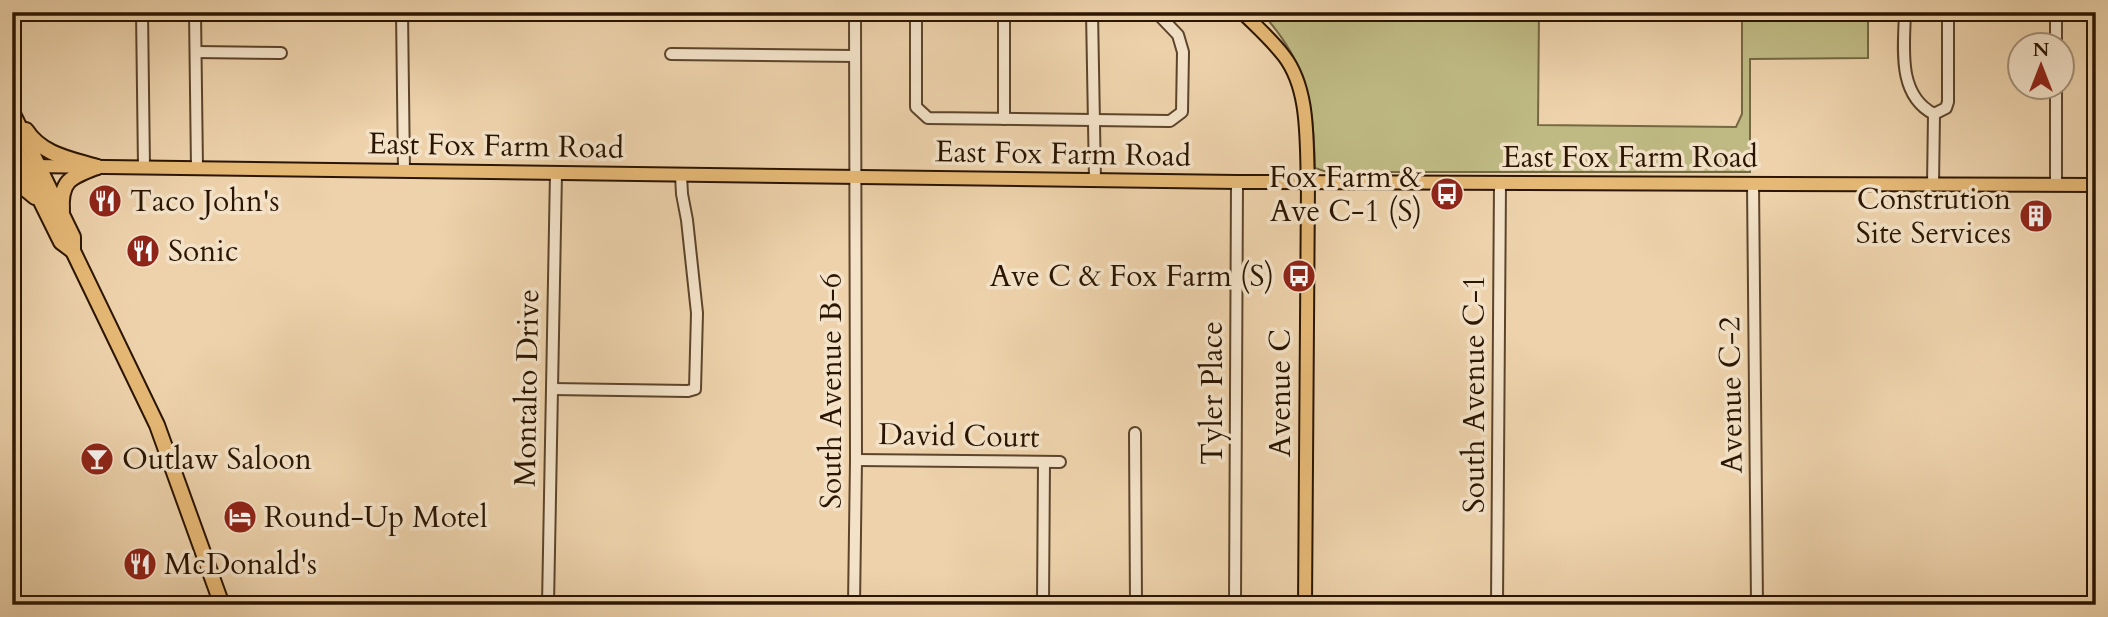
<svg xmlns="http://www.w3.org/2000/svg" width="2108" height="617" viewBox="0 0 2108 617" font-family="Cardo,serif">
<rect width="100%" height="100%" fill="#edd2ab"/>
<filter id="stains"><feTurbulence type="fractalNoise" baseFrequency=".00286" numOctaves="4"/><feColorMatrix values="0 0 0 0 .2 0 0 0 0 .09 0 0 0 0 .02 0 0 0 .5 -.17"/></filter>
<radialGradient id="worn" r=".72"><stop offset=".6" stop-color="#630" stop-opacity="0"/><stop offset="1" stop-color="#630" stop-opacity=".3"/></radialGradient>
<!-- green -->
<path fill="#bfba84" stroke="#756842" stroke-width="2" d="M1261,12h278l-1,113 198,2 6,-13v-102h126v46l-118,1v113h-423l-12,-4c-2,-68 -7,-104 -54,-156z"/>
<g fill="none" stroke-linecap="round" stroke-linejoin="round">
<defs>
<g id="minor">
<polyline points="142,12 144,167"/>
<polyline points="195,12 197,169"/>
<polyline points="402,12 404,171"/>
<polyline points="916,12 916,107 928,118 1170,121 1182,112 1183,52 1178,35 1156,12"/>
<polyline points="1004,12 1004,119"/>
<polyline points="1092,12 1095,180"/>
<path d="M1905,12c-1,36 -8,83 29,102"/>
<polyline points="2056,46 2056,12"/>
<polyline points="196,52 281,53"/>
<polyline points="671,54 855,56"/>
<polyline points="1934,114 1946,108 1948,102 1948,12"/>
<polyline points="1753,184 1757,605"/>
<polyline points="1933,185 1934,114"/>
<polyline points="2056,185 2056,88"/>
<polyline points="552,389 688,391 695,389 697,313 687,220 682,194 681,175"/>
<polyline points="1135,433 1136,605"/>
<polyline points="856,460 1060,462"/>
<polyline points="548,605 556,173"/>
<polyline points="854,605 856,460 855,12"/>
<polyline points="1043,605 1044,462"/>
<polyline points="1235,605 1237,182"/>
<polyline points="1497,605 1500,183"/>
</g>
<g id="major">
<path d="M1242,12c14,14 30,28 42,44 26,34 22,86 24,126l-3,423"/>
<polyline points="31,166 1237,182 2096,185"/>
</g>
<g id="highway">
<polyline points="12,112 73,237 73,251"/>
<path d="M26,130c16,25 45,29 71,37"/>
<polyline points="12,143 61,242 73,251 157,425 222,605"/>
<polyline points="12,178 35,197"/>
<path d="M62,211c-2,-31 9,-34 35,-44"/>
</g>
</defs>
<!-- minor casing -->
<use href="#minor" stroke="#5c442b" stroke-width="14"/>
<!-- major casing -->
<use href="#major" stroke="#2b1500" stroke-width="16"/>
<!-- highway casing -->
<use href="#highway" stroke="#2b1500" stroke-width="18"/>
<!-- minor -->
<use href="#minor" stroke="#f3e2c8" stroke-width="10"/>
<!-- major -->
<use href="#major" stroke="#e6b976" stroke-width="12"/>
<!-- highway -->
<use href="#highway" stroke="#e6b976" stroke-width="14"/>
</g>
<!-- icons -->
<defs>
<symbol id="bus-disc" viewBox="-11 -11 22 22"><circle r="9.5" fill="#8f2418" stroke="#f3e2c8"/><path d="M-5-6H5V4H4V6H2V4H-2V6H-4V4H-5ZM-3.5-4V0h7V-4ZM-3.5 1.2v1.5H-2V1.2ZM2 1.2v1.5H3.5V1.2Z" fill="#fff"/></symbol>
<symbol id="restaurant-disc" viewBox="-11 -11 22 22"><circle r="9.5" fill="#8f2418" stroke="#f3e2c8"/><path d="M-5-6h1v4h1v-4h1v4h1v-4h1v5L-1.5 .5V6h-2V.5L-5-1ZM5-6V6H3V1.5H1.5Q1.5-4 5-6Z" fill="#fff"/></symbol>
<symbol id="building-disc" viewBox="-11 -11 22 22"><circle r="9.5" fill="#8f2418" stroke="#f3e2c8"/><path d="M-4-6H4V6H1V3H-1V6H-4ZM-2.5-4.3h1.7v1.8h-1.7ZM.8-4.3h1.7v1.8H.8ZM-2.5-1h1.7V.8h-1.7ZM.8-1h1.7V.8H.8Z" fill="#fff"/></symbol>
<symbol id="bar-disc" viewBox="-11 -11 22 22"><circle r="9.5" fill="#8f2418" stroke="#f3e2c8"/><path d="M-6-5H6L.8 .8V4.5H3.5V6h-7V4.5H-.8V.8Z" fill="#fff"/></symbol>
<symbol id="hotel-disc" viewBox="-11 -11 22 22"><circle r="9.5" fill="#8f2418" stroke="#f3e2c8"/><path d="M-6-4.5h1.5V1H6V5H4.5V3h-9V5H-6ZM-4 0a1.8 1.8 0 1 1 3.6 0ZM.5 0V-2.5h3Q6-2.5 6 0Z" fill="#fff"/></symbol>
</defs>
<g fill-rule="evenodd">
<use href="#bus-disc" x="1428" y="175" width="38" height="38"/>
<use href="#restaurant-disc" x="86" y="182" width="38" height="38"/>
<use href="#building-disc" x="2017" y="197" width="38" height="38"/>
<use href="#restaurant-disc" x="124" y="232" width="38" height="38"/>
<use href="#bus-disc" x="1280" y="257" width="38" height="38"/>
<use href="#bar-disc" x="78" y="440" width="38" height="38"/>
<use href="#hotel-disc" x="221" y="498" width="38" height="38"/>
<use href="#restaurant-disc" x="121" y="545" width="38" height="38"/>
</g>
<g text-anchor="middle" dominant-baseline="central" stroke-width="7" stroke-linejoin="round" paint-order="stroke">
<!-- street labels -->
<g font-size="30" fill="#2b1500" stroke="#f3e2c8">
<text transform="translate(496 146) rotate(1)">East Fox Farm Road</text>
<text transform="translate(1063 154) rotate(1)">East Fox Farm Road</text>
<text x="1630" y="157">East Fox Farm Road</text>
<text transform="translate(527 388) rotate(-89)">Montalto Drive</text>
<text transform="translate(831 391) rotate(-90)">South Avenue B-6</text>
<text transform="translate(1212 393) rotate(-90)">Tyler Place</text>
<text transform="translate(1280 393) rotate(-90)">Avenue C</text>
<text transform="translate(1474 394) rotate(-90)">South Avenue C-1</text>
<text transform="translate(1731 395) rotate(-91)">Avenue C-2</text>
<text transform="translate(959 436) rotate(1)">David Court</text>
</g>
<!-- poi labels -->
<g font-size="30" fill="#2b1500" stroke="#f3e2c8" text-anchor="start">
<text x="1422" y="177" text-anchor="end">Fox Farm &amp;<tspan x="1422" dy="34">Ave C-1 (S)</tspan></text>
<text x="2011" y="199" text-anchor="end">Constrution<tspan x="2011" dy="34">Site Services</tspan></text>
<text x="130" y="201">Taco John's</text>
<text x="168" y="251">Sonic</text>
<text x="1274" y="276" text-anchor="end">Ave C &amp; Fox Farm (S)</text>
<text x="122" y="459">Outlaw Saloon</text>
<text x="264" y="517">Round-Up Motel</text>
<text x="164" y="564">McDonald's</text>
</g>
</g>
<!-- margin -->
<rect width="2108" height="617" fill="none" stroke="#edd2ab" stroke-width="42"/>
<rect x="14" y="14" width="2080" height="589" fill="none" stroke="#2b1500" stroke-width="3.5"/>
<rect x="21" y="21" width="2066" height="575" fill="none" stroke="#2b1500" stroke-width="2"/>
<!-- north arrow -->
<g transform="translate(2041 66)"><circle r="33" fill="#f3e2c8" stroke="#a39078" stroke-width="2"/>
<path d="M0-5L12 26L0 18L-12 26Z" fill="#8f2418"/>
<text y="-10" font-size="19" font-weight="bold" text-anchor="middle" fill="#2b1500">N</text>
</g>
<rect width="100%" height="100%" filter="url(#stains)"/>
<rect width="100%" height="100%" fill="url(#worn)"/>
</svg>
